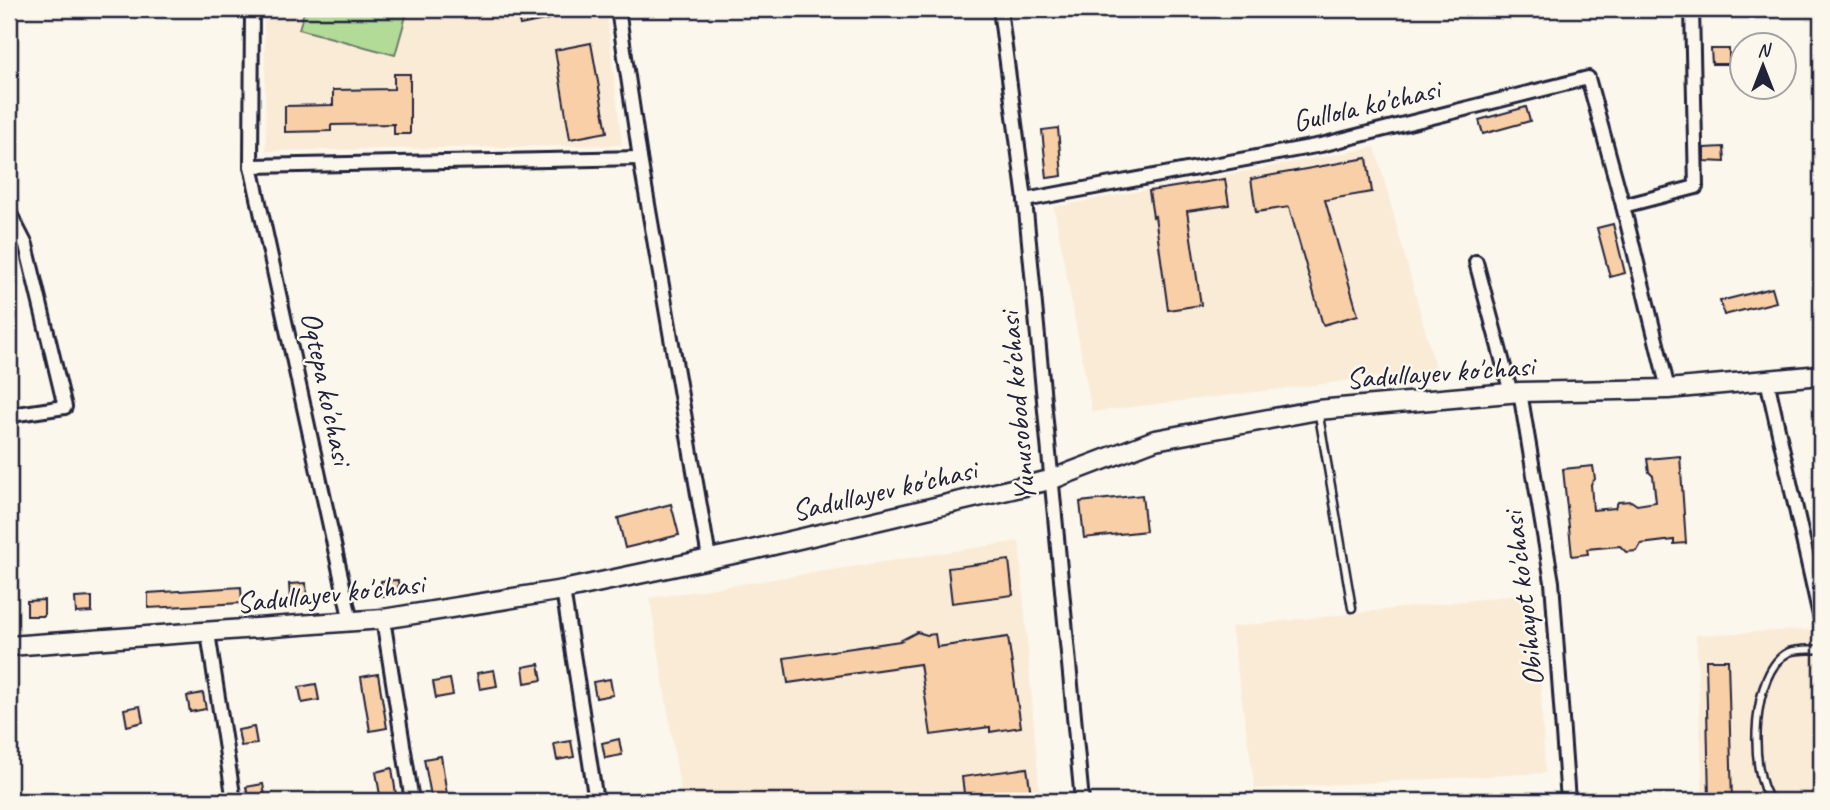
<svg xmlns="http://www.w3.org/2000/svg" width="1830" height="810" viewBox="0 0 1830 810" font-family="Caveat,sans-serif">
<rect width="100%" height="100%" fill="#fbf7ec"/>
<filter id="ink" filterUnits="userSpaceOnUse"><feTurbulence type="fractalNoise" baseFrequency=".0143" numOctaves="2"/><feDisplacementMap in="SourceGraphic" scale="14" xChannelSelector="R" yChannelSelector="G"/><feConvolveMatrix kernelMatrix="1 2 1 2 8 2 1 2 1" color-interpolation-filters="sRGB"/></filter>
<g filter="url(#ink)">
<!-- built -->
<g fill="#faebd7">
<polygon points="264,9 606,9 622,145 266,151"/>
<polygon points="1375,147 1436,370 1092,412 1054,207"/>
<polygon points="1019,541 1040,801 682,801 650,598"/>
<polygon points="1536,593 1545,773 1255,789 1231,627"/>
<polygon points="1821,629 1821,801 1703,801 1696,635"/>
</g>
<!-- green -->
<polygon fill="#b2db98" stroke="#6a7e6a" stroke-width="2" points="305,9 408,9 395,55 299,29"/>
<!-- building -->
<g fill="#f8cfa7" stroke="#22223b" stroke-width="2">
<polygon points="516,9 568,9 569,15 520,25"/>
<polygon points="591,43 607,132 570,139 555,50"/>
<polygon points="1711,49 1729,49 1729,64 1712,64"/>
<polygon points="394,74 410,74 410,134 394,134 394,124 331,125 331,131 285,132 285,106 333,105 333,90 394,89"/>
<polygon points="1526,107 1530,121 1483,134 1479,120"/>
<polygon points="1058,128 1062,176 1047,178 1042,130"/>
<polygon points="1724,147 1725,162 1704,161 1704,148"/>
<polygon points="1367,158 1372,192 1325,200 1358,315 1323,325 1289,207 1256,212 1251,179"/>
<polygon points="1225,179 1229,205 1187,211 1201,305 1168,310 1155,216 1153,217 1149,191"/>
<polygon points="1613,224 1625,273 1610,277 1597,228"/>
<polygon points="1772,288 1776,302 1724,315 1720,301"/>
<polygon points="1680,456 1686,543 1674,544 1674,540 1641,544 1637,551 1626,552 1620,546 1587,549 1588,554 1572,556 1563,469 1593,466 1595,479 1591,484 1593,510 1615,508 1618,502 1631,501 1637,505 1656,502 1653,476 1649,472 1647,459"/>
<polygon points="1142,495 1146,531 1084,538 1080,502"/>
<polygon points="671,504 679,535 625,548 618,518"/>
<polygon points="1009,560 1013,595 952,603 948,568"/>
<polygon points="398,580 399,595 382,596 381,581"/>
<polygon points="306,583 307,599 290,599 289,584"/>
<polygon points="241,587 242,603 148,608 148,593"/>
<polygon points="92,597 92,612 76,613 75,598"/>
<polygon points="44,600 44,616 27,616 27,601"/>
<polygon points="917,632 927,635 935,634 937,647 1008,637 1021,727 990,732 990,727 931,735 920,664 788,683 784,658 900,641"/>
<polygon points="1706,660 1728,660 1732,801 1709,801"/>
<polygon points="539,664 542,680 525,683 523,667"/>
<polygon points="494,670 497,686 480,689 477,673"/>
<polygon points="378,674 387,728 370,731 361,677"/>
<polygon points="450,679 453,695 436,698 433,682"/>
<polygon points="610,679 613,695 596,698 593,682"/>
<polygon points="316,684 319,700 302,703 299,687"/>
<polygon points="203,693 206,709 190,712 187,696"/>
<polygon points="140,706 143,722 127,726 124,709"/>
<polygon points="254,727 257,744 241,746 238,730"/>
<polygon points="619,739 622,755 605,758 602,743"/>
<polygon points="571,741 574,757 557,760 554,744"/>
<polygon points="441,756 448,801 432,801 424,759"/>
<polygon points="392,768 397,801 381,801 376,772"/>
<polygon points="1027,768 1032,801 965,801 962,777"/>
<polygon points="263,784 266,801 249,801 246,787"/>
</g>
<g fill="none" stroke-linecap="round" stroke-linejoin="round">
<defs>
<g id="lane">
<polyline points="1318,410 1352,608"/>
<path d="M1771,801c-23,-29 -20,-131 18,-149 8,-3 23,-2 32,-3"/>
</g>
<g id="street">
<polyline points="252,9 251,166 351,622"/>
<polyline points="618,9 640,158 709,558"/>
<polyline points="1000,9 1025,200 1082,801"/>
<polyline points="251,166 640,158"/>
<polyline points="1025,200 1321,145 1588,78 1623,206"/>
<polyline points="9,212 26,245 65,407 11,415"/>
<polyline points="1476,262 1511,393"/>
<polyline points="1767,380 1821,620"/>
<polyline points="1668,389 1623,206 1696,187 1692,9"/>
<polyline points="1520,392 1552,582 1568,801"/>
<polyline points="563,590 596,801"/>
<polyline points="383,619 412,801"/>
<polyline points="208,633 234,801"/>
</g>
<polyline id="secondary" points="9,646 383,619 563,590 752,550 1050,480 1155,440 1318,410 1520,392 1668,389 1821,375"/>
</defs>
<!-- lane casing -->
<use href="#lane" stroke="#22223b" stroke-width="11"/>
<!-- street casing -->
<use href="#street" stroke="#22223b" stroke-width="18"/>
<!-- secondary casing -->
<use href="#secondary" stroke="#22223b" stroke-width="23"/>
<!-- lane -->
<use href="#lane" stroke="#fbf7ec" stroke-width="6"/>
<!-- street -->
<use href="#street" stroke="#fbf7ec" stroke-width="12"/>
<!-- secondary -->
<use href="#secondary" stroke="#fbf7ec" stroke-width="18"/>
</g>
</g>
<g text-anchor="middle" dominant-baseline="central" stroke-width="5" stroke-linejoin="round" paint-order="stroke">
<!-- street labels -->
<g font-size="30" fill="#22223b" stroke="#fbf7ec">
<text transform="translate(1366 105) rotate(-13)">Gullola ko'chasi</text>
<text transform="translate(1440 372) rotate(-4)">Sadullayev ko'chasi</text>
<text transform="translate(327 388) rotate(78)">Oqtepa ko'chasi</text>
<text transform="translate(1017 407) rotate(-95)">Yunusobod ko'chasi</text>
<text transform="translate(884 490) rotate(-13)">Sadullayev ko'chasi</text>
<text transform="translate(330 593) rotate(-6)">Sadullayev ko'chasi</text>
<text transform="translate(1523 599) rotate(-97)">Obihayot ko'chasi</text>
</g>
</g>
<!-- margin -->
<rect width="1830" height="810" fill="none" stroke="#fbf7ec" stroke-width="35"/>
<rect x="18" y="18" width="1795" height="775" fill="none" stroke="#22223b" stroke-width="2.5" filter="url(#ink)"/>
<!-- north arrow -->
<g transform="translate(1763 66)"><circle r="33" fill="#fbf7ec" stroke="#a4a2a5" stroke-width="2"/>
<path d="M0-5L12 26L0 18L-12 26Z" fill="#22223b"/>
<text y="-10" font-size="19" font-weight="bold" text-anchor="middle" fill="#22223b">N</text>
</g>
</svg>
